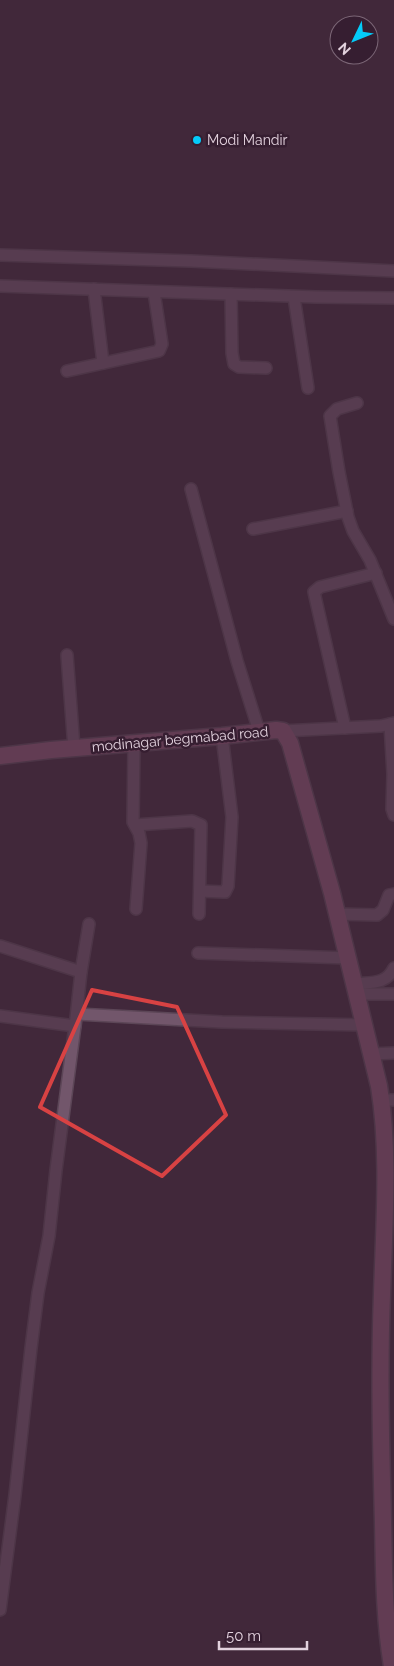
<svg xmlns="http://www.w3.org/2000/svg" width="394" height="1666" viewBox="0 0 394 1666" font-family="Raleway,sans-serif">
<rect width="100%" height="100%" fill="#41283b"/>
<g fill="none" stroke-linecap="round" stroke-linejoin="round">
<defs>
<g id="street">
<polyline points="0,255 191,261 394,271"/>
<polyline points="0,286 316,297 394,298"/>
<polyline points="94,289 103,363"/>
<polyline points="231,294 232,353 234,364 239,367 266,368"/>
<polyline points="294,297 308,388"/>
<polyline points="67,371 159,351 162,344 154,292"/>
<polyline points="357,403 337,409 330,416 339,472 348,517 353,531 370,560 394,619"/>
<polyline points="191,489 237,661 259,731"/>
<polyline points="253,529 347,511"/>
<polyline points="67,655 74,748"/>
<polyline points="390,724 393,774 392,809 394,815"/>
<polyline points="345,728 314,592 320,587 376,573"/>
<polyline points="283,731 381,726 394,723"/>
<polyline points="134,744 133,822 139,833 141,843 136,909"/>
<polyline points="135,825 192,821 201,825 199,914"/>
<polyline points="200,891 223,892 225,892 228,886 232,817 222,736"/>
<polyline points="337,914 377,915 383,910 389,895 394,894"/>
<polyline points="0,946 81,972"/>
<polyline points="198,953 348,958"/>
<path d="M354,984c17,-2 32,1 40,-16"/>
<polyline points="357,994 394,994"/>
<polyline points="77,1014 222,1022 365,1025"/>
<polyline points="0,1016 75,1026"/>
<polyline points="372,1054 394,1053"/>
<polyline points="382,1100 394,1100"/>
<polyline points="0,1610 15,1495 31,1348 38,1293 49,1236 56,1170 76,1018 81,972 89,924"/>
</g>
<path id="secondary" d="M0,756l51,-6 171,-14 54,-6 7,1 7,12 42,150 47,193c11,67 5,140 3,208 -3,76 -1,152 1,228 1,48 1,96 9,144"/>
</defs>
<!-- street casing -->
<use href="#street" stroke="#5c4657" stroke-width="14"/>
<!-- secondary casing -->
<use href="#secondary" stroke="#5c4657" stroke-width="19"/>
<!-- street -->
<use href="#street" stroke="#72566b" stroke-width="11"/>
<!-- secondary -->
<use href="#secondary" stroke="#8a5672" stroke-width="16"/>
</g>
<!-- marked area -->
<path d="M0 0H394V1666H0ZM92,990l85,17 49,108 -64,61 -122,-69z" fill="#41283b" fill-opacity=".55" fill-rule="evenodd"/>
<path fill="none" stroke="#d84243" stroke-width="4" stroke-linejoin="round" d="M92,990l85,17 49,108 -64,61 -122,-69z"/>
<!-- markers -->
<circle fill="#04cbf9" stroke="#361e31" stroke-width="2" cx="197" cy="140" r="5"/>
<g text-anchor="middle" dominant-baseline="central" stroke-width="5" stroke-linejoin="round" paint-order="stroke">
<!-- poi labels -->
<g font-size="14" fill="#e3d2de" stroke="#361e31" text-anchor="start">
<text x="207" y="140">Modi Mandir</text>
</g>
<!-- street labels -->
<g font-size="14" fill="#e3d2de" stroke="#361e31">
<text transform="translate(180 739) rotate(-5)">modinagar begmabad road</text>
</g>
</g>
<!-- north arrow -->
<g transform="translate(354 40) rotate(227)"><circle r="24" fill="#361e31" stroke="#7b6676"/>
<path d="M0-4L9 19L0 12L-9 19Z" fill="#04cbf9"/>
<text y="-8" font-size="14" font-weight="bold" text-anchor="middle" fill="#e3d2de">N</text>
</g>
<!-- scale -->
<path d="M219 1641v8h88v-8" fill="none" stroke="#e3d2de" stroke-width="2.5"/>
<text x="226" y="1641" font-size="15" fill="#e3d2de" stroke="#361e31" stroke-width="4" paint-order="stroke">50 m</text>
</svg>
